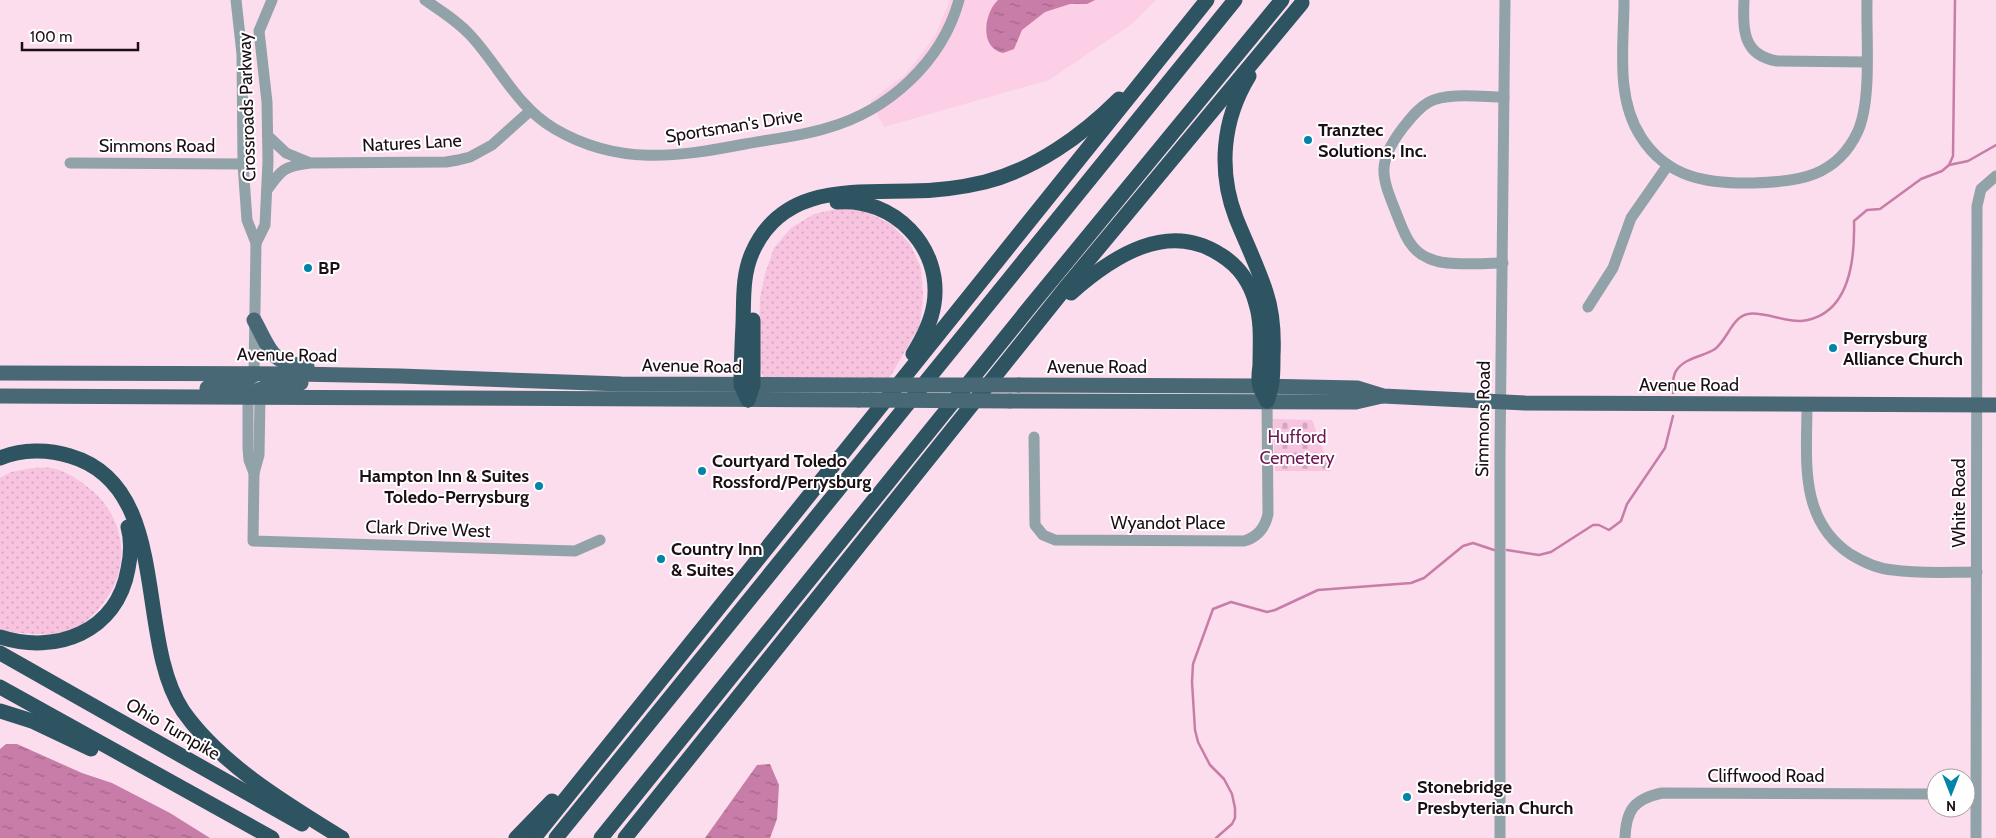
<svg xmlns="http://www.w3.org/2000/svg" width="1996" height="838" viewBox="0 0 1996 838" font-family="Cabin,sans-serif">
<defs>
<pattern id="grass-dots" width="8" height="8" patternUnits="userSpaceOnUse" patternTransform="scale(1.25)"><rect width="8" height="8" fill="#f7c3df"/><path d="M2 2h.1M6 6h.1" fill="none" stroke="#d3a6be" stroke-width="1.8" stroke-linecap="round"/></pattern>
<pattern id="cemetery-stones" width="16" height="16" patternUnits="userSpaceOnUse" patternTransform="scale(1.25)"><rect width="16" height="16" fill="#f7c3df"/><path d="M2 7V4a2 2 0 0 1 4 0v3zM10 15v-3a2 2 0 0 1 4 0v3z" fill="#d3a6be"/></pattern>
<pattern id="water-ripples" width="26" height="14" patternUnits="userSpaceOnUse" patternTransform="scale(1.25)"><rect width="26" height="14" fill="#c77da7"/><path d="M2 4q2-2 4 0t4 0M15 11q2-2 4 0t4 0" fill="none" stroke="#a16587"/></pattern>
</defs>
<rect width="100%" height="100%" fill="#fcdded"/>
<!-- built -->
<polygon fill="#fccfe7" points="950,0 1156,0 1132,24 1049,80 884,127 870,101 906,74 935,36"/>
<!-- grass -->
<g fill="url(#grass-dots)">
<polygon points="841,208 867,212 891,224 910,244 921,268 923,295 920,325 889,379 765,381 758,363 760,298 765,274 774,248 791,228 814,214"/>
<path d="M32,468c6,0 13,-1 19,0 13,2 25,10 34,17 38,27 48,76 21,114 -9,13 -20,25 -34,30 -12,5 -25,5 -38,5 -11,-1 -23,-1 -34,-5v-151l11,-6z"/>
</g>
<!-- cemetery -->
<polygon fill="url(#cemetery-stones)" points="1273,419 1312,420 1331,471 1275,471"/>
<!-- water -->
<g fill="url(#water-ripples)">
<path d="M998,0h97l-8,4h-17l-25,8 -23,18 -8,19 -11,4c-24,-5 -19,-40 -5,-53z"/>
<polygon points="6,744 17,744 82,773 112,783 170,813 210,838 0,838 0,749"/>
<polygon points="770,764 779,785 777,819 770,838 705,838 757,765"/>
</g>
<g fill="none" stroke-linecap="round" stroke-linejoin="round">
<!-- stream -->
<g stroke="#c77da7" stroke-width="2.5">
<polyline points="1949,165 1968,161 1996,145"/>
<path d="M1673,393c0,-8 -1,-16 3,-22 9,-14 27,-14 39,-22 12,-9 18,-33 33,-35 14,-3 37,8 53,7 49,-5 54,-61 53,-100l13,-11 13,-1 41,-30 21,-8 7,-6 4,-9 2,-156"/>
<polyline points="1507,550 1539,555 1551,552 1593,525 1599,525 1609,530 1621,521 1627,504 1665,448 1673,416"/>
<polyline points="1216,838 1232,824 1235,818 1235,808 1232,794 1224,779 1210,765 1198,742 1195,730 1192,682 1193,664 1213,609 1231,602 1267,612 1275,610 1318,590 1411,583 1424,578 1463,546 1473,543 1494,550"/>
</g>
<!-- minor -->
<g stroke="#91a2a9" stroke-width="11">
<polyline points="236,0 242,54 243,164 247,220 256,243 254,374 248,397 248,448 249,460 254,473 253,541 575,551 600,540"/>
<path d="M425,0c16,11 34,22 47,37 28,31 46,71 83,92 63,37 122,28 190,15 27,-5 56,-8 82,-16 61,-17 115,-66 132,-128"/>
<path d="M1624,0c0,45 -9,97 17,137 26,41 67,47 112,46 45,-1 84,-6 105,-52 14,-32 8,-94 9,-131"/>
<path d="M1744,0c-1,29 -2,55 33,61l89,1"/>
<polyline points="268,136 286,153 308,162"/>
<polyline points="70,163 243,164"/>
<path d="M267,190c14,-20 17,-24 43,-27l136,-1 12,-2 12,-3 22,-12 38,-34"/>
<polyline points="256,243 265,225 268,161 267,102 259,31 272,0"/>
<path d="M1503,263c-21,0 -57,4 -75,-5 -17,-7 -23,-23 -29,-38 -16,-41 -25,-54 3,-91 8,-10 16,-21 27,-27 18,-10 54,-5 75,-5"/>
<polyline points="1588,307 1613,268 1631,218 1668,165"/>
<path d="M1807,404c0,55 -9,115 43,150 13,8 28,15 43,16 27,4 56,2 84,2"/>
<path d="M1034,437l1,88 8,10 12,5 189,1c14,-4 21,-13 24,-27l-1,-113"/>
<polyline points="254,473 259,455 260,397 258,390"/>
<polyline points="1500,838 1500,452 1505,0"/>
<path d="M1625,838c1,-28 9,-39 37,-45l274,1"/>
<polyline points="1976,838 1977,206 1981,189 1996,176"/>
</g>
<!-- major -->
<g stroke="#496875" stroke-width="15">
<path d="M254,320c16,28 15,44 53,46"/>
<polyline points="0,373 295,374 400,376 621,384 871,385"/>
<polyline points="1019,385 1259,386 1357,388 1383,396 1525,403 1996,405"/>
<polyline points="207,388 241,385 254,374"/>
<polyline points="0,396 859,400"/>
<path d="M248,397c17,-14 32,-12 53,-14"/>
<polyline points="1010,401 1356,402 1382,396"/>
</g>
<!-- highway -->
<g stroke="#2e5462" stroke-width="15">
<path d="M1249,76c-27,44 -31,95 -13,142 10,25 22,49 30,74 7,21 8,43 7,64 0,17 0,30 -6,45"/>
<path d="M837,202c56,-5 106,45 97,102 -3,19 -11,34 -21,50"/>
<path d="M1071,293c42,-37 97,-73 150,-38 18,11 30,29 35,49 6,19 4,41 4,61 -1,7 -2,16 0,22 2,5 5,10 7,14"/>
<path d="M748,400l-7,-15c0,-20 1,-40 2,-61 1,-24 -1,-48 9,-71 29,-67 96,-61 158,-62 25,0 50,-3 75,-9 50,-13 97,-46 134,-83"/>
<polyline points="748,400 753,385 753,320"/>
<path d="M0,458c22,-9 48,-9 70,-2 103,30 64,182 113,255 38,54 104,93 159,127"/>
<path d="M0,637c56,18 117,-5 128,-68 3,-14 4,-28 0,-42"/>
<polyline points="0,653 302,824"/>
<polyline points="0,687 272,838"/>
<polyline points="0,711 32,721 91,749"/>
<polyline points="516,838 552,801"/>
<polyline points="534,838 1207,0"/>
<polyline points="556,838 1235,0"/>
<polyline points="601,838 1033,303 1282,0"/>
<polyline points="625,838 1067,286 1302,3"/>
</g>
<!-- major-bridge -->
<g stroke="#496875" stroke-width="15">
<polyline points="871,385 1019,385"/>
<polyline points="859,400 1010,401"/>
</g>
</g>
<!-- markers -->
<g fill="#0084a7" stroke="#fff" stroke-width="2">
<circle cx="1308" cy="140" r="5"/>
<circle cx="308" cy="268" r="5"/>
<circle cx="1833" cy="348" r="5"/>
<circle cx="702" cy="471" r="5"/>
<circle cx="539" cy="486" r="5"/>
<circle cx="661" cy="559" r="5"/>
<circle cx="1407" cy="797" r="5"/>
</g>
<g text-anchor="middle" dominant-baseline="central" stroke-width="4" stroke-linejoin="round" paint-order="stroke">
<!-- street labels -->
<g font-size="18" fill="#1b0e15" stroke="#fff">
<text transform="translate(247 107) rotate(-92)">Crossroads Parkway</text>
<text transform="translate(734 126) rotate(-9)">Sportsman's Drive</text>
<text transform="translate(412 143) rotate(-3)">Natures Lane</text>
<text x="157" y="146">Simmons Road</text>
<text transform="translate(287 355) rotate(1)">Avenue Road</text>
<text transform="translate(692 366) rotate(1)">Avenue Road</text>
<text x="1097" y="367">Avenue Road</text>
<text x="1689" y="385">Avenue Road</text>
<text transform="translate(1483 419) rotate(-89)">Simmons Road</text>
<text transform="translate(1959 503) rotate(-90)">White Road</text>
<text x="1168" y="523">Wyandot Place</text>
<text transform="translate(428 529) rotate(2)">Clark Drive West</text>
<text transform="translate(173 729) rotate(30)">Ohio Turnpike</text>
<text x="1766" y="776">Cliffwood Road</text>
</g>
<!-- poi labels -->
<g font-size="18" font-weight="bold" fill="#1b0e15" stroke="#fff" text-anchor="start">
<text x="1318" y="130">Tranztec<tspan x="1318" dy="21">Solutions, Inc.</tspan></text>
<text x="318" y="268">BP</text>
<text x="1843" y="338">Perrysburg<tspan x="1843" dy="21">Alliance Church</tspan></text>
<text x="712" y="461">Courtyard Toledo<tspan x="712" dy="21">Rossford/Perrysburg</tspan></text>
<text x="529" y="476" text-anchor="end">Hampton Inn &amp; Suites<tspan x="529" dy="21">Toledo-Perrysburg</tspan></text>
<text x="671" y="549">Country Inn<tspan x="671" dy="21">&amp; Suites</tspan></text>
<text x="1417" y="787">Stonebridge<tspan x="1417" dy="21">Presbyterian Church</tspan></text>
</g>
<!-- park labels -->
<g font-size="18" fill="#6e1550" stroke="#fff">
<text x="1297" y="437">Hufford<tspan x="1297" dy="21">Cemetery</tspan></text>
</g>
</g>
<!-- north arrow -->
<g transform="translate(1951 793) rotate(180)"><circle r="24" fill="#ffffff" stroke="#a49fa1"/>
<path d="M0-4L9 19L0 12L-9 19Z" fill="#0084a7"/>
<text y="-8" font-size="14" font-weight="bold" text-anchor="middle" fill="#1b0e15">N</text>
</g>
<!-- scale -->
<path d="M22 42v8h116v-8" fill="none" stroke="#1b0e15" stroke-width="2.5"/>
<text x="30" y="42" font-size="15" fill="#1b0e15" stroke="#ffffff" stroke-width="4" paint-order="stroke">100 m</text>
</svg>
